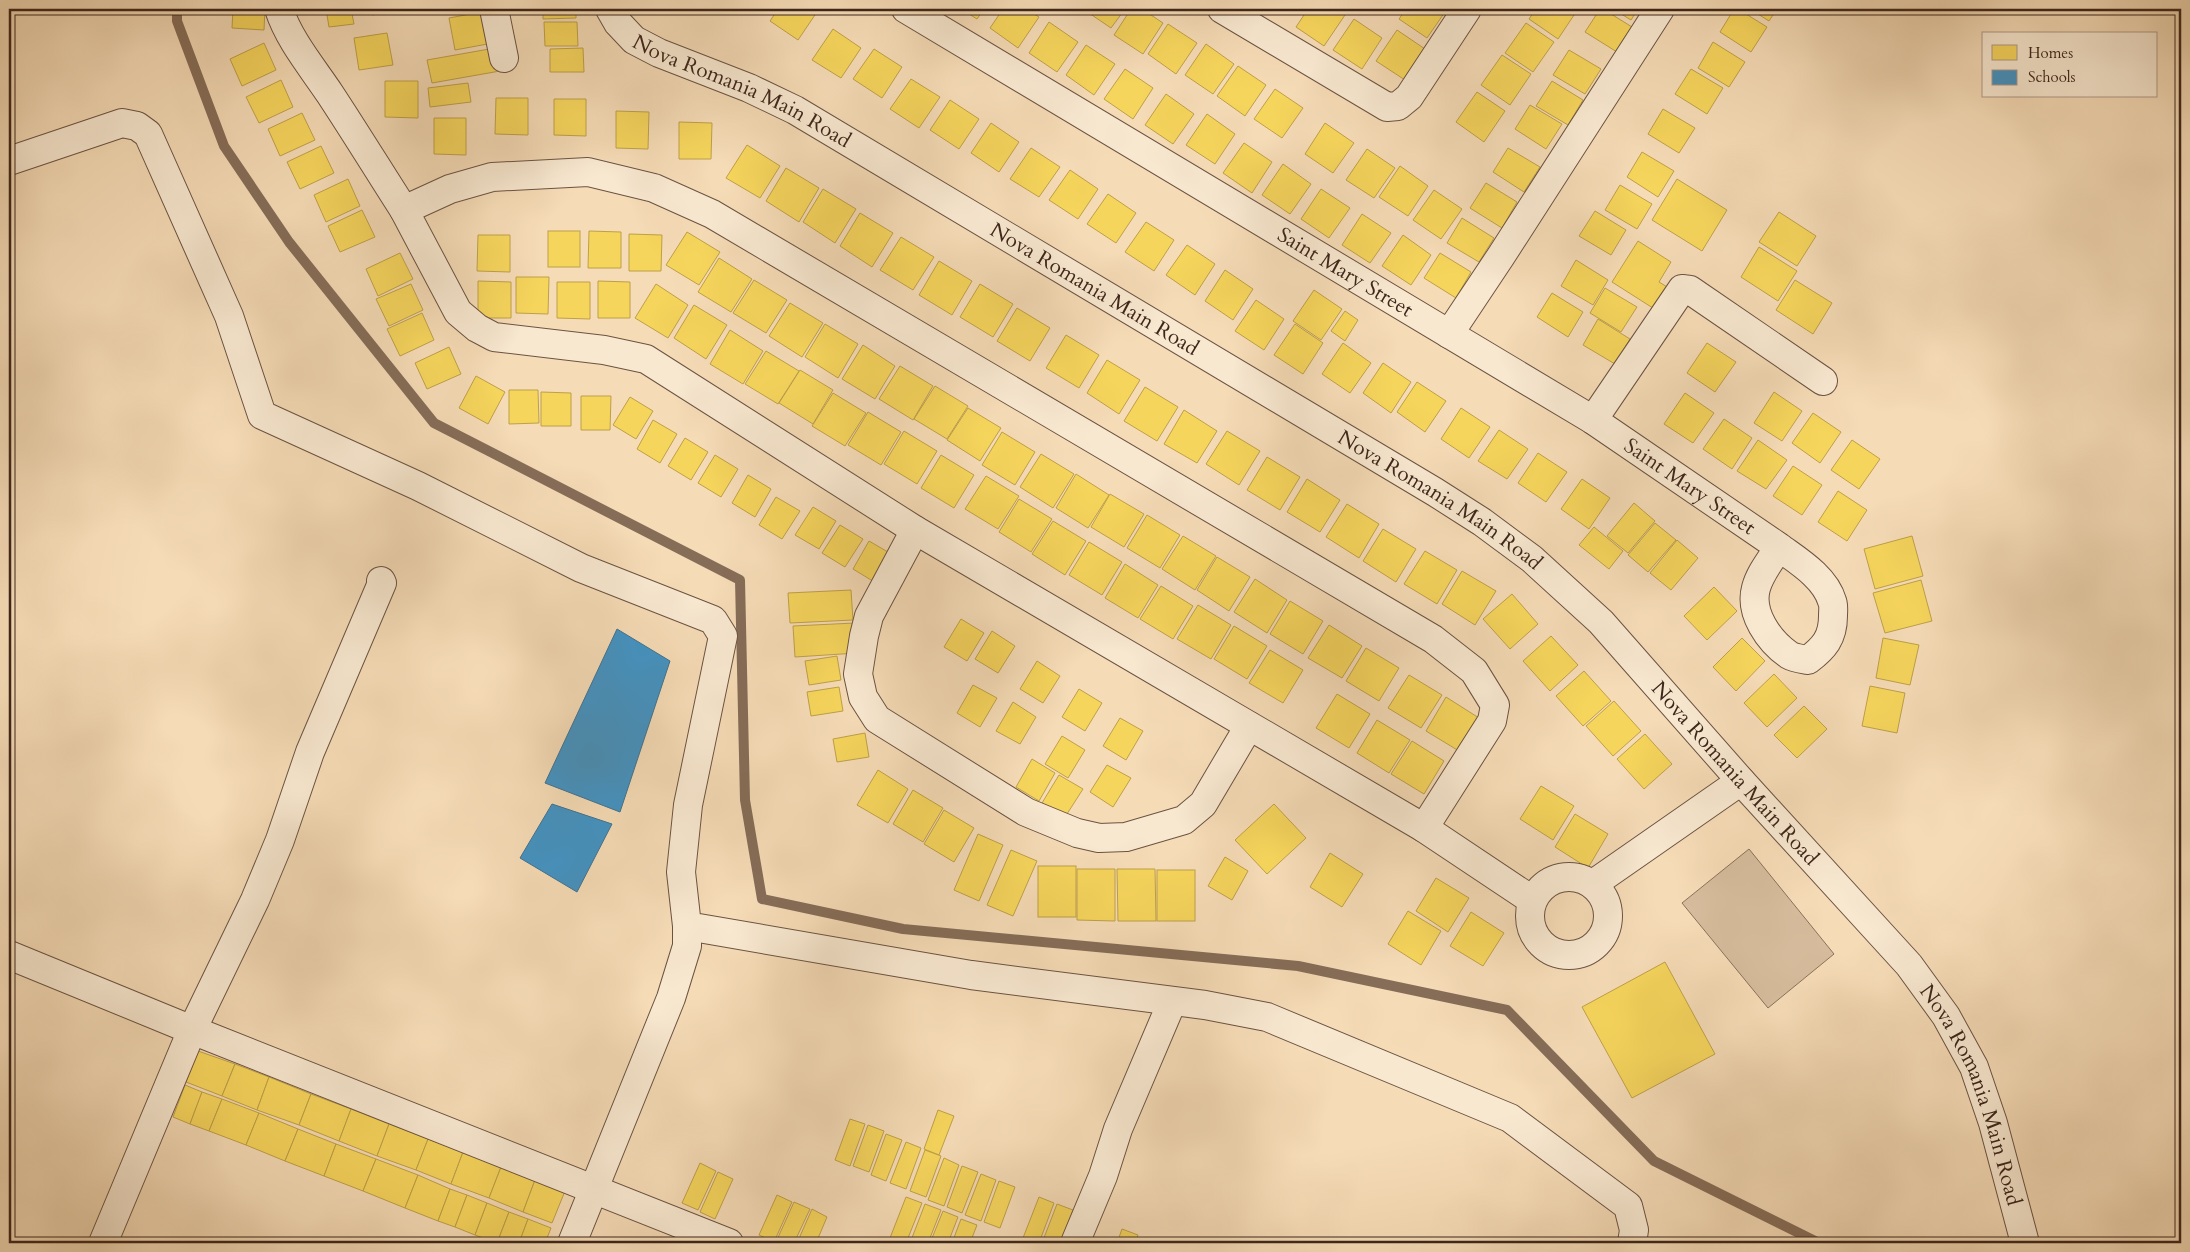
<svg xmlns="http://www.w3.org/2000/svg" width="2190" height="1252" viewBox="0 0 2190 1252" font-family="Cardo,serif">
<rect width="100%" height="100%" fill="#f5dbb6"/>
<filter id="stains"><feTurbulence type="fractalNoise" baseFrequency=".004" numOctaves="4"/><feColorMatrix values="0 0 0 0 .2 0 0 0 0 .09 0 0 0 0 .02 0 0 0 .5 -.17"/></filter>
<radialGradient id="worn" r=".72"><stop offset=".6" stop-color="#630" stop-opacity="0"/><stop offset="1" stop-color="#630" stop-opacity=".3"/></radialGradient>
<!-- green -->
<polygon fill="#d6bc9c" stroke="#8a715c" points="1749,849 1834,954 1768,1008 1682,903"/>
<!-- homes -->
<g fill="#f6d55c" stroke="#bea048">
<polygon points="233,9 265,9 264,30 232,28"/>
<polygon points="326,9 351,9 354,24 329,27"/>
<polygon points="371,9 396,9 396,11 372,15"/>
<polygon points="543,9 576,9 576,18 543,19"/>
<polygon points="778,9 819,9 798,40 770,21"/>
<polygon points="961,9 984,9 977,19"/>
<polygon points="1003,9 1026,9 1039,17 1018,48 990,28"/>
<polygon points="1083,9 1125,9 1111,28"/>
<polygon points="1131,9 1142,9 1163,23 1143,54 1114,35"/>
<polygon points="1308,9 1335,9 1345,15 1324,46 1296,27"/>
<polygon points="1406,9 1447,9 1427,38 1399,19"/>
<polygon points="1536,9 1578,9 1558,39 1529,19"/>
<polygon points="1600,9 1603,9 1632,27 1617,52 1585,32"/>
<polygon points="1613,9 1638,9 1631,20"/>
<polygon points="1734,9 1738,9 1767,27 1751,52 1720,32"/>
<polygon points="1750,9 1777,9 1769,21"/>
<polygon points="487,11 493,43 455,50 449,18"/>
<polygon points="1354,19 1382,38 1362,69 1333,50"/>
<polygon points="544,22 577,22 578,46 545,46"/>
<polygon points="1049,22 1078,42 1057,72 1029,53"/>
<polygon points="1526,23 1554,42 1533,72 1505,53"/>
<polygon points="1168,24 1197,43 1176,74 1148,54"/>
<polygon points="833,29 861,48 841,78 812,60"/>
<polygon points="1397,30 1425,49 1405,80 1376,61"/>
<polygon points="387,33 393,65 359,70 354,38"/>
<polygon points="1713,42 1745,62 1729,87 1698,68"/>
<polygon points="264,43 276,70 242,86 230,59"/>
<polygon points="1206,44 1234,64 1213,94 1185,75"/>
<polygon points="1086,45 1115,64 1094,95 1066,75"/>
<polygon points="495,48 500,71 432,83 427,60"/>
<polygon points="583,48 584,72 550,72 550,49"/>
<polygon points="874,49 902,67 882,98 853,79"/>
<polygon points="1569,50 1601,69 1585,94 1553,75"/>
<polygon points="1502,55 1531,74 1510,105 1481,85"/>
<polygon points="1238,66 1266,85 1245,116 1217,96"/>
<polygon points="1125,69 1153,88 1133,119 1104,99"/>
<polygon points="1691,69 1723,88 1707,114 1675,94"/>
<polygon points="911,79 940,97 919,128 890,109"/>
<polygon points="281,80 293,107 259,123 246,97"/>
<polygon points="385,81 418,81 418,118 385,117"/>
<polygon points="1552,81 1583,100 1568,125 1536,106"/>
<polygon points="468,83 471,102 430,107 428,88"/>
<polygon points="1275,89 1303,108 1282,138 1254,119"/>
<polygon points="1477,92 1505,111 1484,142 1456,122"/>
<polygon points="1166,94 1194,114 1173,144 1145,125"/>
<polygon points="496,98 528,98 528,135 495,134"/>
<polygon points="554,99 586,99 586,136 554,135"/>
<polygon points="950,100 979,119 959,149 930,130"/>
<polygon points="1530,105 1562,124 1546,149 1515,129"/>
<polygon points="1663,109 1695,128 1679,153 1648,134"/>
<polygon points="616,111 649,112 648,149 616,148"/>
<polygon points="302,113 315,140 280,156 268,129"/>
<polygon points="1207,114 1235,134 1215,164 1186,145"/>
<polygon points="434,118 466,118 466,155 434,154"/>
<polygon points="679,122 712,123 711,159 679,159"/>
<polygon points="991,123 1019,142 999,172 971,153"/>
<polygon points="1325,123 1354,143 1333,173 1305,154"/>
<polygon points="1244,143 1272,162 1252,193 1223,173"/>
<polygon points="747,145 780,166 760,198 726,178"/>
<polygon points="321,146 334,173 300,189 287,162"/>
<polygon points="1031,148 1060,167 1039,197 1010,179"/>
<polygon points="1508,148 1540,167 1524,192 1493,172"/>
<polygon points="1367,149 1395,168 1374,198 1346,180"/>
<polygon points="1642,152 1674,171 1658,197 1627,177"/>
<polygon points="1283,164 1311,184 1290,214 1262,195"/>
<polygon points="1400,166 1428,186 1408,216 1379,197"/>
<polygon points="786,168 819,188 799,222 766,201"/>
<polygon points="1070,170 1098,189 1078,219 1049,200"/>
<polygon points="348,179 360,206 326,222 314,195"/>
<polygon points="1677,179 1727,210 1702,251 1652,220"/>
<polygon points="1486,183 1517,202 1502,228 1470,208"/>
<polygon points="1620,185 1652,204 1637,229 1605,210"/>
<polygon points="823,189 856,209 835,243 803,222"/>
<polygon points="1321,189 1350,208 1329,238 1301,219"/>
<polygon points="1434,190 1462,209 1441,239 1413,220"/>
<polygon points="1108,194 1136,213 1116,243 1087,224"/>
<polygon points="362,210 375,237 340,252 328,226"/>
<polygon points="1595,211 1626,230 1611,255 1579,236"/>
<polygon points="1779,212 1816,236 1797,266 1759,242"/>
<polygon points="860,213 893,233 872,267 840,246"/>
<polygon points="1362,214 1391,233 1370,263 1342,245"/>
<polygon points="1462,218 1494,238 1479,262 1447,243"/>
<polygon points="1146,222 1174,240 1154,271 1125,252"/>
<rect x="548" y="231" width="32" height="36"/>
<polygon points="589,231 621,232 621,268 588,268"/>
<polygon points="687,232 720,252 699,285 666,265"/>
<polygon points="629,234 662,235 661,271 629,271"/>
<polygon points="478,235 510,235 510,272 477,271"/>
<polygon points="1403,235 1431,255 1411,285 1382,266"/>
<polygon points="901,237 934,257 913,290 880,270"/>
<polygon points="1638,241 1671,262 1659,282 1669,288 1656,310 1612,282"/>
<polygon points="1187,245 1215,264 1195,295 1166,275"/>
<polygon points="1759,247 1797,271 1778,301 1741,277"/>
<polygon points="400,253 413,279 378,296 366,269"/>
<polygon points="1440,253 1471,272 1456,298 1424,278"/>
<polygon points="719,258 752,279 731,312 698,292"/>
<polygon points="1576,260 1608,280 1593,305 1561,286"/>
<polygon points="939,261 972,281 952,315 919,295"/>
<polygon points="1225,270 1253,289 1233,320 1205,301"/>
<polygon points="516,277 549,277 548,314 516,313"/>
<polygon points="754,280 787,300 766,333 733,313"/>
<polygon points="1795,280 1832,303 1813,334 1776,310"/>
<polygon points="478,281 511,282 511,318 478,318"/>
<polygon points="598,281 630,282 630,318 598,318"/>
<polygon points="557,282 590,282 590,319 557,318"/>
<polygon points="411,284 423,310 389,326 376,299"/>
<polygon points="656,284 688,305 668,338 635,318"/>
<polygon points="980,284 1013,304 993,337 960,317"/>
<polygon points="1605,288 1637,307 1621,332 1590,313"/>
<polygon points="1314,290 1342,309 1321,340 1293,321"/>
<polygon points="1552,293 1583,312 1568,337 1537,317"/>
<polygon points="1256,300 1284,319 1264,350 1235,331"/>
<polygon points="790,303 823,323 802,357 769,336"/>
<polygon points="694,305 727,325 706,359 674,338"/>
<polygon points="1017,308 1050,328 1030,361 997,341"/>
<polygon points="1345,311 1358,320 1345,341 1331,331"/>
<polygon points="422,313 434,340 400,356 387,329"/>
<polygon points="1598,319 1630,339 1615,364 1583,345"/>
<polygon points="825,324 858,344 838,378 805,357"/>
<polygon points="1295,324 1323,343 1303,374 1274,355"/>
<polygon points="730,330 763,351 743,384 710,364"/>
<polygon points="1066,335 1099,355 1079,388 1046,368"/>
<polygon points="1343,343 1371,363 1350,393 1322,374"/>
<polygon points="1707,343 1736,362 1715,392 1687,373"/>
<polygon points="863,345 895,366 875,399 842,379"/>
<polygon points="449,347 461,374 427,389 415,363"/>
<polygon points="766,351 799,371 778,404 745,384"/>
<polygon points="1107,360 1140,380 1119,414 1087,393"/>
<polygon points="1383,363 1411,382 1391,413 1363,393"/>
<polygon points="900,366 933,386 913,420 879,399"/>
<polygon points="800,370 833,390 813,424 779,403"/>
<polygon points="476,376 505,392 488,424 459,408"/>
<polygon points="1417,382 1446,401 1425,432 1397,412"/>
<polygon points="935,386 968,406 947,439 914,419"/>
<polygon points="1145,387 1178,407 1157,441 1124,421"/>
<polygon points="509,390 538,390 539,423 509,424"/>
<polygon points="541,392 571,393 571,426 541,426"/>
<polygon points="1774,392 1802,411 1782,441 1754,423"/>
<polygon points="833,393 866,413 845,446 812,426"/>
<polygon points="1685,393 1714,413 1693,443 1664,424"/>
<polygon points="581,396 611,396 610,430 581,430"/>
<polygon points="630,397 653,411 636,439 613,425"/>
<polygon points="968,408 1001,428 980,461 947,440"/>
<polygon points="1461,408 1490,427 1469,458 1441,439"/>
<polygon points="1184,410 1217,431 1197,463 1164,444"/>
<polygon points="868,412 901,432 881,465 848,445"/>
<polygon points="1813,413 1841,432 1820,463 1792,443"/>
<polygon points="1724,419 1752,438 1732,469 1703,449"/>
<polygon points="653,420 677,434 660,463 637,449"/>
<polygon points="1499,430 1528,449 1507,479 1478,461"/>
<polygon points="904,431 937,451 917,484 884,464"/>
<polygon points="1227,431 1260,451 1239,485 1206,464"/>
<polygon points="1002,432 1035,452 1015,485 982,465"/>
<polygon points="685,438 708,452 691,480 668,466"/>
<polygon points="1758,440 1787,460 1766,489 1737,471"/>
<polygon points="1852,440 1880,459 1859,489 1831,470"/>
<polygon points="1538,453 1567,472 1546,502 1518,483"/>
<polygon points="1041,454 1074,474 1053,508 1020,487"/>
<polygon points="715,455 738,469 721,497 698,483"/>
<polygon points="941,455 974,475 954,508 921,488"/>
<polygon points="1267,457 1300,477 1280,510 1247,490"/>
<polygon points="1793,466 1822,485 1802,515 1773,496"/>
<polygon points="1076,474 1109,495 1088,528 1056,508"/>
<polygon points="748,475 771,489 755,517 732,503"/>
<polygon points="986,476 1019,496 998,529 965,509"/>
<polygon points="1307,479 1340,500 1320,532 1287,512"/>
<polygon points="1582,479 1610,498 1589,529 1561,509"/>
<polygon points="1838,491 1867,510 1847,541 1818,522"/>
<polygon points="1110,494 1144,514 1124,547 1091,527"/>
<polygon points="776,497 800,511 782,539 759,525"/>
<polygon points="1019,499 1052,519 1031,552 999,532"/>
<polygon points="1634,503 1655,521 1628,553 1607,536"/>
<polygon points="1347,504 1379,524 1359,558 1326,537"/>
<polygon points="813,507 836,521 819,549 795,535"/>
<polygon points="1147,515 1180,535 1160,568 1127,548"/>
<polygon points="1053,521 1086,541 1065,575 1032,554"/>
<polygon points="1655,523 1676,540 1648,572 1628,555"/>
<polygon points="840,525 863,539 845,567 822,553"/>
<polygon points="1594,527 1623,551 1609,569 1579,545"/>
<polygon points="1383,529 1416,549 1396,582 1363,561"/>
<polygon points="1183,536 1216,556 1195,590 1162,569"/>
<polygon points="1912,536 1923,576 1875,589 1864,549"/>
<polygon points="1677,540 1698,558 1671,590 1650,573"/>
<polygon points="869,541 893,555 876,583 853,569"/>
<polygon points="1089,542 1122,562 1102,595 1069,575"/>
<polygon points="1425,551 1457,570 1437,604 1404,584"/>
<polygon points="1217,557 1250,577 1229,611 1197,590"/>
<polygon points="1125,564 1158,585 1138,618 1105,598"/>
<polygon points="1462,571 1496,591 1475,625 1442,604"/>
<polygon points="1255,579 1287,600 1267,633 1234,612"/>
<polygon points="1921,580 1932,621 1885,633 1873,593"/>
<polygon points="1161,586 1193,606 1173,639 1140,619"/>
<polygon points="1714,587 1737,611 1707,640 1684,616"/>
<polygon points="851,590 853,620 790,623 788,593"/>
<polygon points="1512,594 1538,624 1510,649 1483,619"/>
<polygon points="1290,601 1323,621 1303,654 1270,634"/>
<polygon points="1198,605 1231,625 1211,659 1177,639"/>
<polygon points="961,619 984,633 967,661 944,647"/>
<polygon points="855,623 857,653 795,657 793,626"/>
<polygon points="1329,625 1362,646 1342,678 1308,658"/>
<polygon points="1234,626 1267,646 1247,679 1214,659"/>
<polygon points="992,631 1015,646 998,673 975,659"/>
<polygon points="1551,636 1578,665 1550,691 1523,661"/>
<polygon points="1742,638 1765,661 1736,691 1713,667"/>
<polygon points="1883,638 1919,645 1910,685 1876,678"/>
<polygon points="1366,648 1399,668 1379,701 1346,681"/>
<polygon points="1270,650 1303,670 1283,703 1249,683"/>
<polygon points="837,656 841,680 809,685 805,661"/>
<polygon points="1037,661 1060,676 1043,703 1020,689"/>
<polygon points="1584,671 1611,701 1583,726 1556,696"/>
<polygon points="1774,674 1797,698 1767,727 1744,703"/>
<polygon points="1409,675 1442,695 1421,728 1388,708"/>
<polygon points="973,685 997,698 980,727 957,713"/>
<polygon points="1870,686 1905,693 1897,733 1862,726"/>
<polygon points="839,687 843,711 811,716 807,692"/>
<polygon points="1079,689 1102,703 1085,731 1062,717"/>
<polygon points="1337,694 1370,714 1349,748 1316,728"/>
<polygon points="1446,697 1479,718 1459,751 1426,731"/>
<polygon points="1614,701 1641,731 1613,756 1586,726"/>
<polygon points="1013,702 1036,717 1020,744 996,731"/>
<polygon points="1804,706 1827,729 1797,758 1774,735"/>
<polygon points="1120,718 1143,731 1126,760 1103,746"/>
<polygon points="1377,720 1410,740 1389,773 1357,753"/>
<polygon points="865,733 869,757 837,762 833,739"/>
<polygon points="1645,734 1672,764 1644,789 1617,759"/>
<polygon points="1062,736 1085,750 1068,778 1045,764"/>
<polygon points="1412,741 1444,761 1424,794 1391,774"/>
<polygon points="1032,759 1055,773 1039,801 1016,787"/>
<polygon points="1107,765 1131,778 1113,807 1090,792"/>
<polygon points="878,770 908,789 888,823 857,805"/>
<polygon points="1059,775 1083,789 1065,817 1042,803"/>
<polygon points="1541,786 1574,806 1553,840 1520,819"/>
<polygon points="913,790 943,808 923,842 893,824"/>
<polygon points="1274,804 1306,838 1267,874 1235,840"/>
<polygon points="944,810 974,828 954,862 924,844"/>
<polygon points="1575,814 1608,834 1588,868 1555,847"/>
<polygon points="978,834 1003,845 979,901 954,890"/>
<polygon points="1011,850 1037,861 1013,916 987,905"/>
<polygon points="1330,853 1363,874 1342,907 1310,887"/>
<polygon points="1225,857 1248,871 1232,900 1208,886"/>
<rect x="1038" y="866" width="38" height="51"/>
<polygon points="1077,869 1115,869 1115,921 1077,920"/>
<polygon points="1117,869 1155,869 1156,921 1118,921"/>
<rect x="1157" y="870" width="38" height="51"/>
<polygon points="1436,878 1469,898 1448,932 1416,911"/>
<polygon points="1408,911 1441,931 1421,965 1388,944"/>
<polygon points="1471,912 1504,933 1483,966 1450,946"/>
<polygon points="1665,962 1715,1054 1632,1098 1582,1007"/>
<polygon points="198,1051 235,1064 222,1096 186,1082"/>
<polygon points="235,1064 269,1077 257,1110 222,1096"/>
<polygon points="269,1077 311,1094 299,1125 257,1110"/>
<polygon points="185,1085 202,1092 190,1124 173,1117"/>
<polygon points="202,1092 222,1099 209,1131 190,1124"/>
<polygon points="311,1094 351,1109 339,1141 299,1125"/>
<polygon points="222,1099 259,1113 246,1145 209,1131"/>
<polygon points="351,1109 389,1124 377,1156 339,1141"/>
<polygon points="938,1110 954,1116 939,1155 924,1149"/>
<polygon points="259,1113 298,1129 285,1161 246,1145"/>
<polygon points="850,1119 865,1124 850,1166 835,1160"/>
<polygon points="389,1124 428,1139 416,1170 377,1156"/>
<polygon points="868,1125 884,1131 869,1172 853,1166"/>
<polygon points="298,1129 336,1144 324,1176 285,1161"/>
<polygon points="886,1134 902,1140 886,1181 871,1175"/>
<polygon points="428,1139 463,1152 451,1184 416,1170"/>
<polygon points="906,1142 921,1148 906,1189 890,1183"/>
<polygon points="336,1144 376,1159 363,1191 324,1176"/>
<polygon points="925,1150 941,1156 926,1197 910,1191"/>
<polygon points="463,1152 501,1167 489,1198 451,1184"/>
<polygon points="944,1158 959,1165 944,1206 928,1200"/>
<polygon points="376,1159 418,1175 405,1208 363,1191"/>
<polygon points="700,1163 716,1171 698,1210 682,1203"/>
<polygon points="962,1166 978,1172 962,1213 947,1207"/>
<polygon points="501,1167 535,1180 523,1212 489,1198"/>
<polygon points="718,1172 733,1179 715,1219 700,1212"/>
<polygon points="981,1174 996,1180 981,1221 965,1215"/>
<polygon points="418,1175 450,1189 438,1221 405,1208"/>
<polygon points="535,1180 565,1191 552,1223 523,1212"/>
<polygon points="999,1181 1015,1187 1000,1228 984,1222"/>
<polygon points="450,1189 467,1195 455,1227 438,1221"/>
<polygon points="467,1195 487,1203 475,1235 455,1227"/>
<polygon points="777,1195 792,1202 774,1242 759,1235"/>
<polygon points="906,1197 922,1203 906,1243 904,1243 890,1238"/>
<polygon points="1039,1197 1054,1203 1039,1243 1038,1243 1023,1238"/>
<polygon points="794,1202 810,1209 794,1243 779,1243 776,1242"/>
<polygon points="487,1203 509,1212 497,1243 475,1235"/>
<polygon points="925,1204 941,1210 928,1243 910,1243"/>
<polygon points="1057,1204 1073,1210 1060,1243 1042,1243"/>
<polygon points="812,1209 827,1217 816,1243 797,1243"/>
<polygon points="943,1211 958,1217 948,1243 930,1243"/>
<polygon points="509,1212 528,1219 519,1243 497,1243"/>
<polygon points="528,1219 551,1228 545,1243 519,1243"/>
<polygon points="961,1219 977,1225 970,1243 952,1243"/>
<polygon points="1122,1229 1138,1235 1135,1243 1117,1243"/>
</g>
<!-- schools -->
<g fill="#4393c3" stroke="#417291">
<polygon points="617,629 670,661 620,812 545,783"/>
<polygon points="552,804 612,824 577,892 520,858"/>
</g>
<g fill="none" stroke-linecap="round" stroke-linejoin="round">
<!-- stream -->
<polyline stroke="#866d58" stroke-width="10" points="177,9 177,21 224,146 289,242 434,423 740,580 745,800 762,899 903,929 1298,966 1507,1010 1654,1161 1819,1243"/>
<defs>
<g id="minor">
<path d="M279,9c10,31 33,58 51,85 25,38 49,77 74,116"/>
<polyline points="494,9 504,58"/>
<path id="s1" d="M610,9l8,14 16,17 25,13 90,35 46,22 640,382 47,30 50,37 69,63 140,159 168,184 37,51 28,51 19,56 32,120"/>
<path id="s2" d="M906,9l687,411 186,127c19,14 46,30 53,54 2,4 1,10 1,15 0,22 -9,32 -25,44 -6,-1 -14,-2 -19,-5 -20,-14 -40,-42 -33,-67 4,-15 15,-28 23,-41"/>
<polyline points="1222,9 1387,107 1398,106 1409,97 1467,9"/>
<polyline points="9,161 122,123 137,126 148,134 229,316 262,415 418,486 581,568 713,620 723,636 688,805 681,872 687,926 971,975 1205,1005 1267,1017 1510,1118 1628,1206 1634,1230 1632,1243"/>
<polygon points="588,172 654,188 712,214 1433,639 1474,671 1495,705 1492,721 1424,828 915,530 646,359 604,350 494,337 477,328 458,312 404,210 450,189 492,177"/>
<polyline points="1449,334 1501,256 1660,9"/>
<polyline points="1593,420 1682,289 1690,290 1823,381"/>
<polyline points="915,530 869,616 864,636 858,674 863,697 877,719 1026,812 1077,833 1099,838 1126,837 1184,820 1203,804 1249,726"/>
<polyline points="1424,828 1532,900"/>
<circle cx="1569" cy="916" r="39"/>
<polyline points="1593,884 1741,781"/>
<polyline points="9,955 192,1030 729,1243"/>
<polyline points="103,1243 192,1030 255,900 280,840 310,752 382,583 381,581"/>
<polyline points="572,1243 671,998 687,946 687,926"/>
<polyline points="1075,1243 1103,1176 1118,1129 1172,1002"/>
</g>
</defs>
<!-- minor casing -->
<use href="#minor" stroke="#6b5342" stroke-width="30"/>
<!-- minor -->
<use href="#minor" stroke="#f8e8d0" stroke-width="28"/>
</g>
<g text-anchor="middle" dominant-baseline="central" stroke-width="5" stroke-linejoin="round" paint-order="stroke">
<!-- street labels -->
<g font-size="21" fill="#3d261b" stroke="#f8e8d0">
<text stroke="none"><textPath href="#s1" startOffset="159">Nova Romania Main Road</textPath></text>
<text stroke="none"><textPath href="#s2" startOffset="512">Saint Mary Street</textPath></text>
<text stroke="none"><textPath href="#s1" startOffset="564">Nova Romania Main Road</textPath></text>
<text stroke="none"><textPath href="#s2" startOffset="918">Saint Mary Street</textPath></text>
<text stroke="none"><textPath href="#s1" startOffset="969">Nova Romania Main Road</textPath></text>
<text stroke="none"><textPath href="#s1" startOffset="1374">Nova Romania Main Road</textPath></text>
<text stroke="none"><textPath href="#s1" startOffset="1779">Nova Romania Main Road</textPath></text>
</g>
</g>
<!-- margin -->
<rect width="2190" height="1252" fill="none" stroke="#f5dbb6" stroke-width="30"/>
<rect x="10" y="10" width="2170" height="1232" fill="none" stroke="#3d261b" stroke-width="2.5"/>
<rect x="15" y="15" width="2160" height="1222" fill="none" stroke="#3d261b"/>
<!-- legend -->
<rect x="1982" y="32" width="175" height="65" fill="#f8e8d0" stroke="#ad9a88"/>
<rect x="1992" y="45" width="25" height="15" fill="#f6d55c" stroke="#ad9a88"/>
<text x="2028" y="58" font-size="15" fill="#3d261b">Homes</text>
<rect x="1992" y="70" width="25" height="15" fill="#4393c3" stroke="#ad9a88"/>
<text x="2028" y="82" font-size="15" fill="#3d261b">Schools</text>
<rect width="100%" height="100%" filter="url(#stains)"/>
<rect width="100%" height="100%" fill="url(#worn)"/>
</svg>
